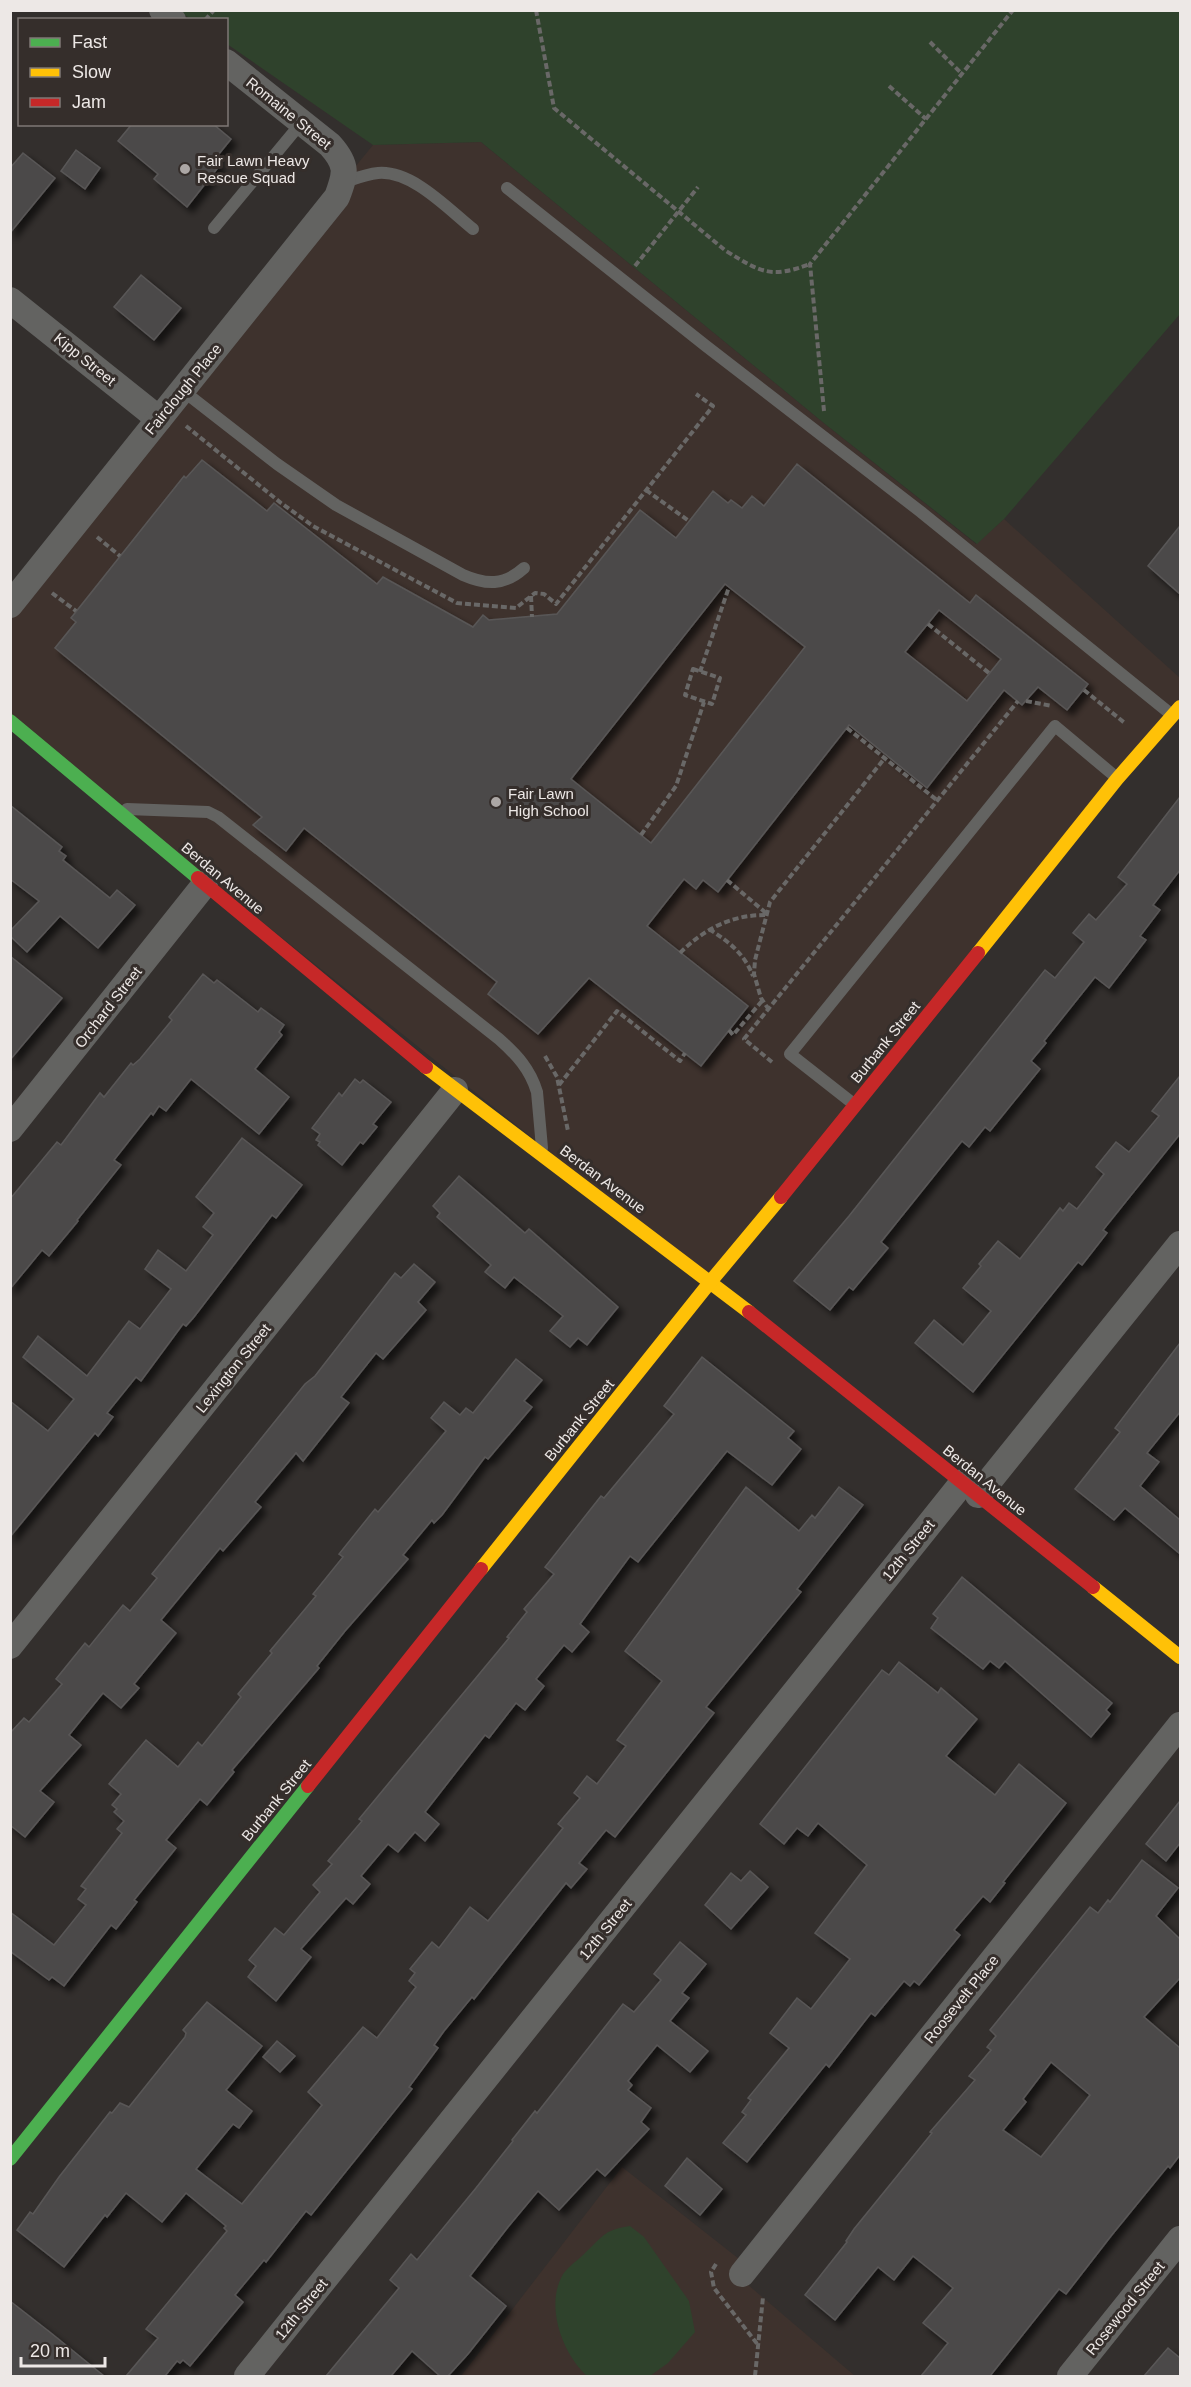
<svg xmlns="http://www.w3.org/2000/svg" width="1191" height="2387" viewBox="0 0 1191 2387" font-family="Arial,sans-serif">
<defs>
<filter id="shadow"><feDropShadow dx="5.5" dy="5.5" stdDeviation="3" flood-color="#0009"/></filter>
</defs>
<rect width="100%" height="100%" fill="#332f2d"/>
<!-- built -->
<g fill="#3e322d">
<polygon points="481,142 825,424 976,544 1004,519 1180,678 1180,707 711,1281 11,721 10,605 342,183 373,145"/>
<polygon points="622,2167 748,2266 740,2278 855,2376 461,2376"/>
</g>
<!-- green -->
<g fill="#2f422c">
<polygon points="178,11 1180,11 1180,314 1004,519 977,544 825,424 481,142 373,145 227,44 226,20 191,19"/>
<path d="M630,2226l14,11 45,64 6,31 -27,31 -18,13h-63c-24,-22 -41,-67 -26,-98 4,-10 19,-19 26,-27 18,-17 18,-21 43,-25z"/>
</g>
<!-- building -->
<g fill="#4c4a4a" stroke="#595757" stroke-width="1.5" fill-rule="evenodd" filter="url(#shadow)">
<polygon points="132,124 213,124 231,139 214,160 220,165 187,207 154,179 158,174 118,141"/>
<polygon points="76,150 100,168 85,189 61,171"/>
<polygon points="23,153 55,178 10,233 10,168"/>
<polygon points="141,275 181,308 154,340 114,307"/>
<path d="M202,460l65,51 7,-8 103,81 6,-7 90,50 10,-12 6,5 68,-6 83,-104 36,28 37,-47 15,12 3,-3 11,8 10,-12 12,10 33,-42 173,139 6,-8 112,89 -21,26 -29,-23 -16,18 -18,-15 -77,98 -78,-63 -131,167 -15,-12 -7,9 -12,-10 -37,47 101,80 -47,60 -112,-88 -51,56 -50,-40 9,-12 -193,-154 -18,23 -33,-26 9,-8 -207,-169 21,-26 -5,-4 113,-142 2,2zM725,584l80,63 -154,196 -80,-64zM939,610l62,49 -34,42 -62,-49z"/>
<polygon points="1180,526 1180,594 1148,566"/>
<polygon points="1180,797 1180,870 1153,905 1160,910 1140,936 1146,940 1109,988 1095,977 1044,1041 1046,1043 1031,1061 1040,1069 990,1131 985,1127 969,1147 962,1141 881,1242 888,1248 853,1290 849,1287 830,1310 794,1281 849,1216 1045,970 1055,978 1084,942 1073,933 1089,914 1096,920 1127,884 1118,877"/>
<polygon points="10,805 62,847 59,851 66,856 63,860 110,898 117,890 135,905 98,948 60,916 27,952 10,936 10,931 39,901 10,879"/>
<polygon points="10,956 62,998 10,1060"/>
<polygon points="203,974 214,983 217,980 258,1012 261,1008 284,1025 279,1032 282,1035 255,1069 289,1097 259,1134 191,1079 166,1111 159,1106 153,1115 151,1113 114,1160 121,1165 77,1220 78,1221 49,1256 42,1250 10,1289 10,1199 57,1142 61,1145 100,1093 104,1097 131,1063 133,1065 140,1059 172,1020 169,1017"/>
<polygon points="1180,1076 1180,1134 1103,1230 1107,1233 1082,1265 1078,1262 973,1392 915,1343 934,1320 963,1345 991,1311 963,1288 981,1266 979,1264 998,1241 1020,1259 1060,1208 1063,1211 1069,1203 1077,1209 1104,1174 1096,1167 1116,1142 1129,1152 1159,1116 1152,1111"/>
<polygon points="355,1079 360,1083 363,1080 391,1102 373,1124 377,1127 363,1144 360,1142 342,1165 318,1145 320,1142 316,1140 320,1134 312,1128 339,1093 342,1096"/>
<polygon points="242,1138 302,1185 276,1218 272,1215 194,1317 186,1326 183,1324 141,1381 136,1377 107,1413 113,1417 98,1436 95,1433 10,1537 10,1401 48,1431 74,1399 23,1357 38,1336 87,1376 129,1321 140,1329 171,1289 145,1269 158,1250 186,1271 213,1235 203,1227 214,1213 196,1197"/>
<polygon points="459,1176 525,1233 529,1229 618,1307 587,1345 578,1338 570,1347 550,1331 563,1316 514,1277 505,1288 485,1272 491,1265 437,1217 440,1213 433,1206"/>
<polygon points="414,1264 435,1282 418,1302 426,1310 383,1359 376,1353 341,1397 349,1403 303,1461 296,1453 255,1502 261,1507 223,1551 220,1548 161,1620 176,1633 134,1684 139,1688 121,1708 103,1693 69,1735 81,1745 40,1791 54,1802 25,1837 10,1825 10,1733 24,1718 29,1722 62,1684 56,1679 85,1643 89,1647 123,1605 130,1611 157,1578 152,1574 305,1384 315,1376 388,1282 395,1273 401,1278"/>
<polygon points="1180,1343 1180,1412 1147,1453 1159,1462 1140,1486 1180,1520 1180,1554 1125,1508 1114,1520 1075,1489 1120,1432 1115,1428"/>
<polygon points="702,1357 794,1431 788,1438 801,1449 772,1485 727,1451 638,1562 630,1556 580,1624 589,1632 572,1652 564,1645 536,1679 544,1686 525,1710 516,1703 489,1738 485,1735 425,1812 439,1824 425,1841 415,1832 398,1852 388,1844 361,1876 370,1884 353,1904 346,1898 301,1949 311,1957 276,2001 248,1977 256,1966 249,1960 275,1928 284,1935 320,1892 313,1885 332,1864 328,1861 362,1821 359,1819 509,1638 507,1637 527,1612 524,1609 554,1574 545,1567 601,1496 604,1498 674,1414 664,1406"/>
<polygon points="516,1359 542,1380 524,1401 532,1407 488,1459 485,1457 442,1515 434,1523 432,1520 403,1555 408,1559 345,1631 317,1666 319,1668 232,1770 234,1772 207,1805 200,1799 166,1840 176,1848 134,1900 137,1902 116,1929 111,1925 64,1986 52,1977 49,1980 10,1951 10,1912 54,1945 86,1905 78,1899 86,1889 81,1886 122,1833 117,1829 124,1821 114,1812 117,1809 112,1805 121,1794 109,1784 146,1740 178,1767 198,1742 202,1746 241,1697 238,1694 272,1653 270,1651 316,1596 313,1594 343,1557 339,1554 375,1509 378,1512 446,1431 431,1418 444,1402 460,1415 466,1408 473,1413"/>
<polygon points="746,1487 799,1531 812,1515 815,1518 839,1487 863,1505 797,1589 801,1592 706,1707 714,1713 615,1837 606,1830 579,1863 587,1869 571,1888 566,1883 474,1999 472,1997 444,2031 434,2045 438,2048 409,2087 412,2089 311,2215 306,2211 266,2262 264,2260 235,2295 243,2302 190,2366 183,2360 180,2363 177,2361 165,2376 126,2376 158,2338 146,2329 227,2231 224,2228 226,2226 186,2193 162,2222 126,2193 107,2217 105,2215 64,2267 17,2230 30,2212 33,2214 59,2177 110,2112 112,2113 120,2103 129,2107 185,2037 186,2033 183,2030 207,2002 262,2046 226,2090 252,2111 239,2128 233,2124 196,2169 242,2204 322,2105 308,2092 363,2027 377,2038 416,1987 409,1981 415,1973 410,1969 432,1942 439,1948 470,1907 488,1921 563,1828 558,1824 580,1798 574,1793 587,1776 597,1784 626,1746 617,1740 662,1681 625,1651"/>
<polygon points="962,1577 1112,1703 1106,1710 1110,1714 1091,1737 1005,1661 999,1668 990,1661 983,1669 931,1628 938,1618 933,1614"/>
<polygon points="899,1662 938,1693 941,1688 977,1719 946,1756 995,1795 1019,1764 1066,1803 1003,1882 1005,1883 990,1902 983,1896 954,1930 960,1935 919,1985 914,1981 910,1986 904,1981 875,2016 871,2013 829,2067 826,2064 747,2162 723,2143 746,2115 742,2112 751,2100 748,2098 789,2048 770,2033 797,1998 811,2009 850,1959 815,1933 867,1865 818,1823 808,1836 797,1828 784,1844 760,1824 882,1670 889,1675"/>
<polygon points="1180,1801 1180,1843 1166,1861 1146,1844"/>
<path d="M1142,1860l36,28 -22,28 24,23v39l-36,39 36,31v107l-10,13 -2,-2 -57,70 -45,58 -7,-5 -69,87h-69l27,-33 -25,-20 30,-35 -40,-32 -19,24 -16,-13 -43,53 -30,-25 42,-53 -1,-1 8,-12 78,-96 -2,-1 45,-52 -6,-4 22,-26 -4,-3 9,-11 -6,-6 100,-123 8,6 10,-13 2,2zM1051,2062l39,33 -49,62 -38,-27 23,-28 -3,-3z"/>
<polygon points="750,1871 768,1887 731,1929 705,1905 731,1873 741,1881"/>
<polygon points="680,1942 706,1964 682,1993 689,1998 670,2021 708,2051 690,2072 657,2045 628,2081 632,2085 628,2090 651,2108 641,2122 649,2129 605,2176 597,2169 559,2210 538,2191 508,2227 470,2276 506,2306 468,2354 448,2376 440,2376 412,2351 391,2376 326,2376 399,2288 390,2280 411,2254 417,2260 476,2188 513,2141 512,2140 535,2111 537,2113 623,2004 634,2012 661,1980 654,1974"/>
<polygon points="277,2041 295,2056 280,2072 263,2057"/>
<polygon points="687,2158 722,2189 700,2215 665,2186"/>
<polygon points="10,2301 51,2333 104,2376 10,2376"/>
<polygon points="1168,2348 1180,2358 1180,2376 1144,2376"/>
</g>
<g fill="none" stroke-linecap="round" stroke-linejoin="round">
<!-- path -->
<g stroke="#696867" stroke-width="4" stroke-dasharray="6 3" stroke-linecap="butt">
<path d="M536,10l18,98 172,143c35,21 44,28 84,13"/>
<polyline points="205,20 214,10"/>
<polyline points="930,42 962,74"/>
<polyline points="889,86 926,119"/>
<polyline points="635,266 698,187"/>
<polyline points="824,411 810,264 1013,10"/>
<polyline points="186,426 281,503 313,526 457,603 516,608 535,593 544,594 556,604 713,406 696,394"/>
<polyline points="646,490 689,521"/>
<polyline points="97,537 120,556"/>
<polyline points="52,593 76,611"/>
<polyline points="531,596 532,617"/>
<polyline points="928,624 989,673"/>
<polygon points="693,669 720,678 712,704 685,695"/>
<polyline points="700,672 729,587"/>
<polyline points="1084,690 1126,724"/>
<polyline points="1026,701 1052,706"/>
<polyline points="847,728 938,801"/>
<polyline points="641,835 676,786 704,702"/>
<polyline points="727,880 766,913"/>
<path d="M709,929c20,13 35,24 44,47"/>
<path d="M680,953c24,-24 51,-38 85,-38"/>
<polyline points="769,1010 761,998 754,974 755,960 770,902 884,759"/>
<polyline points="729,1030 733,1035 762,1001"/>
<polyline points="545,1056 557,1077 568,1131"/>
<polyline points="772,1062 744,1039 1018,701"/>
<polyline points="559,1085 617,1011 680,1061 685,1053"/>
<polyline points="716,2264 711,2272 714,2288 758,2345"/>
<polyline points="755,2376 763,2297"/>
</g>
<!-- lane -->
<g stroke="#636361" stroke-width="12">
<path d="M342,183c12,-4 24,-9 36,-10 34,-3 70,36 95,56"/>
<polyline points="507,188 706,346 921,512 1172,715"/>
<polyline points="214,228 302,122"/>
<path d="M182,390l95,74 59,41 127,70c23,10 41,11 61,-7"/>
<path d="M127,809l81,3 10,5 281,222c18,16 31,30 38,53l5,56"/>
<polyline points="855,1105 790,1054 1055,726 1117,778"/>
</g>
<!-- street -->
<g stroke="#636361" stroke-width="26">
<polyline points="162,10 173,20"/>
<polyline points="10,300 159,419"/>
<path d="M10,605l327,-408c9,-24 11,-32 -7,-52l-104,-83"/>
<polyline points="10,1129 205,884"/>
<polyline points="978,1495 1180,1244"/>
<polyline points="10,1646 455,1090"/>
<polyline points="742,2274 1180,1725"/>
<polyline points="247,2376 963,1482"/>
<polyline points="1070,2376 1180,2239"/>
</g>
<!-- fast -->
<g stroke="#4caf50" stroke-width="14">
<polyline points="10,721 198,878"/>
<polyline points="10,2159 308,1786"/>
</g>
<!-- slow -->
<g stroke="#ffc107" stroke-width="14">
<polyline points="978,953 1117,779 1180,707"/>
<polyline points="426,1067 749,1312"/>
<polyline points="481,1569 711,1281 781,1197"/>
<polyline points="1093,1587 1180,1657"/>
</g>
<!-- jam -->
<g stroke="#c62828" stroke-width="14">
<polyline points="198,878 426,1067"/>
<polyline points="781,1197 978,953"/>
<polyline points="749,1312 1093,1587"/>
<polyline points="308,1786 481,1569"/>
</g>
</g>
<!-- markers -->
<g fill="#aca7a5" stroke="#352e2b" stroke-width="2">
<circle cx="185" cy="169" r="6"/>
<circle cx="496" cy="802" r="6"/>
</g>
<g text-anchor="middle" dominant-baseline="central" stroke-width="6" stroke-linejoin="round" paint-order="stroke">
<!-- street labels -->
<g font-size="15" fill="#ede8e6" stroke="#352e2b">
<text transform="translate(289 113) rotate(39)">Romaine Street</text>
<text transform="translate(85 359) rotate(39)">Kipp Street</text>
<text transform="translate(183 389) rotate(-51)">Fairclough Place</text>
<text transform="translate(223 878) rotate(40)">Berdan Avenue</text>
<text transform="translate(108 1007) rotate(-52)">Orchard Street</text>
<text transform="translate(885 1042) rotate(-51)">Burbank Street</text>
<text transform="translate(603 1179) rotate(37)">Berdan Avenue</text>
<text transform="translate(233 1368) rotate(-51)">Lexington Street</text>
<text transform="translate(579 1420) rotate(-51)">Burbank Street</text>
<text transform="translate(985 1480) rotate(39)">Berdan Avenue</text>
<text transform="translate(908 1550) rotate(-51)">12th Street</text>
<text transform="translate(276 1800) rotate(-51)">Burbank Street</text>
<text transform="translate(605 1929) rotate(-51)">12th Street</text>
<text transform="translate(961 1999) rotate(-51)">Roosevelt Place</text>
<text transform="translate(1125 2308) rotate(-51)">Rosewood Street</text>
<text transform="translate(301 2309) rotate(-51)">12th Street</text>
</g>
<!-- poi labels -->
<g font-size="15" fill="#ede8e6" stroke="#352e2b" text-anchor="start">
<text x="197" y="160">Fair Lawn Heavy<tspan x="197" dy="17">Rescue Squad</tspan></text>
<text x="508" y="793">Fair Lawn<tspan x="508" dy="17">High School</tspan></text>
</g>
</g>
<!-- border -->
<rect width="1191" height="2387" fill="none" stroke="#ede8e6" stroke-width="24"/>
<!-- legend -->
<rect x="18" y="18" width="210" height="108" fill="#352e2b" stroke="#7f7876" stroke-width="1.5"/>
<rect x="30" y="38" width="30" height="9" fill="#4caf50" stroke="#7f7876" stroke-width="1.5"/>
<text x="72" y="48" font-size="18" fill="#ede8e6">Fast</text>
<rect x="30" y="68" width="30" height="9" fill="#ffc107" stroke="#7f7876" stroke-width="1.5"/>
<text x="72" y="78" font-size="18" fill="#ede8e6">Slow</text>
<rect x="30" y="98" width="30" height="9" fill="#c62828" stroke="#7f7876" stroke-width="1.5"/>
<text x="72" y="108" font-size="18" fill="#ede8e6">Jam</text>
<!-- scale -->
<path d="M21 2357v9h84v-9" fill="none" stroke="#ede8e6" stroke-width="3"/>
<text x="30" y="2357" font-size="18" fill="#ede8e6" stroke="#352e2b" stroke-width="4.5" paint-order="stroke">20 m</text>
</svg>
